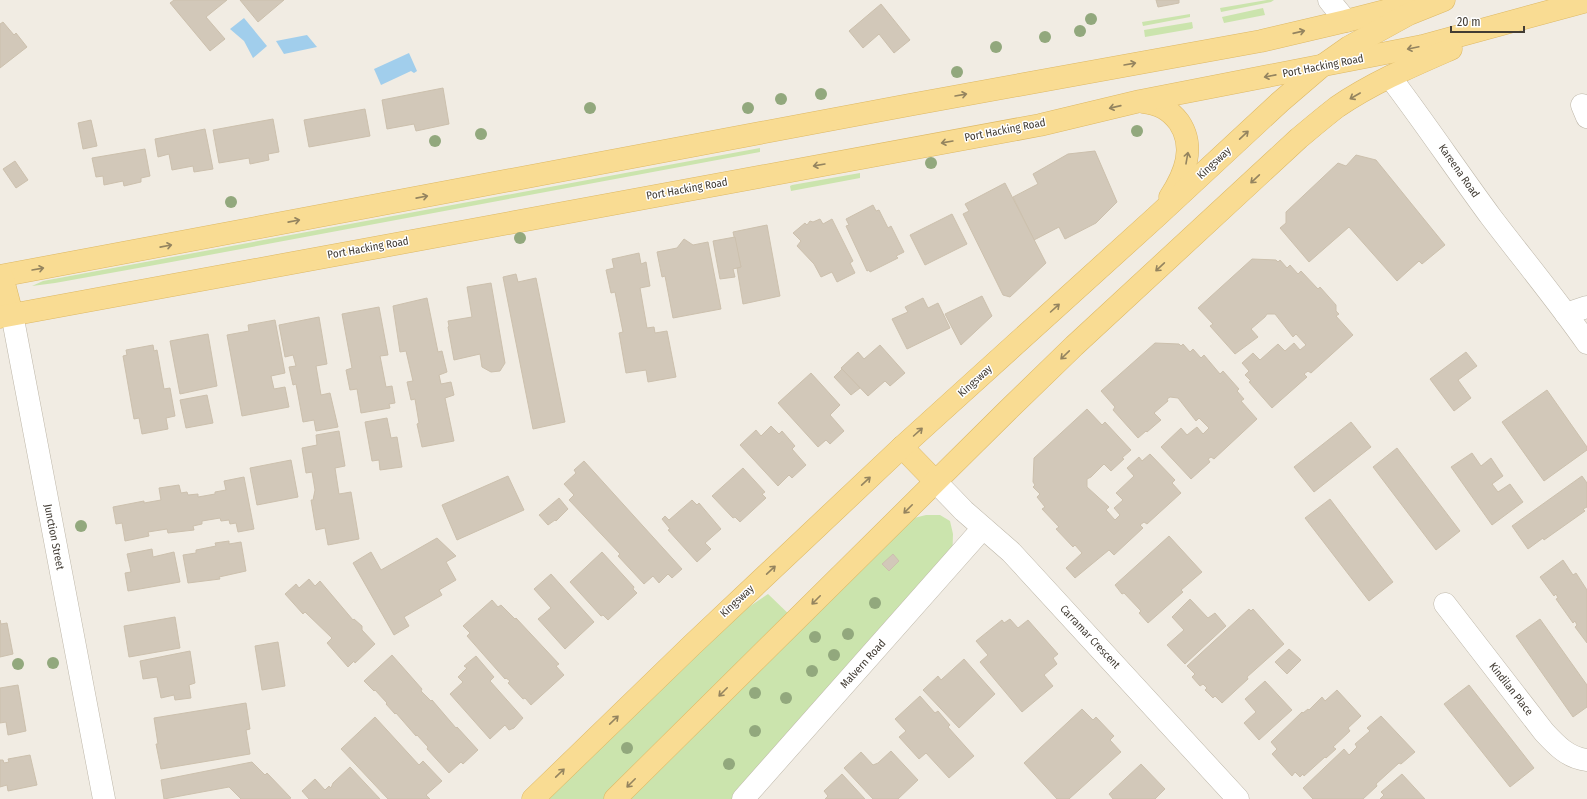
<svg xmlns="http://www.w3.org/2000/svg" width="1587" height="799" viewBox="0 0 1587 799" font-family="'Fira Sans Condensed',sans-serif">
<rect width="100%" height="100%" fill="#f1ece3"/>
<!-- green -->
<g fill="#cbe4ad">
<polygon points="1267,0 1274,0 1271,2 1221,12 1220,8"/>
<polygon points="1263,8 1265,15 1224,23 1222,17"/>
<polygon points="1190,14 1190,17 1143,26 1142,22"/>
<polygon points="1192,22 1193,28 1191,29 1145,37 1144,30"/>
<polygon points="760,148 760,152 166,263 55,283 32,286 43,281"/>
<polygon points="860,173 860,178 791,191 790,186 792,185"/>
<polygon points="926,515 940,515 950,521 953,534 952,564 743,799 533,799 692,645 768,594 795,620 894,523"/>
</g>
<!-- water -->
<g fill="#a1ceec">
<polygon points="244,18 267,46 253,58 244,41 230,29"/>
<polygon points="307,35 317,47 284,54 276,41"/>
<polygon points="409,53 417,71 414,73 411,71 381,85 374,69"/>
</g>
<!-- building -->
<g fill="#d2c8b9" stroke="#ccc0ad">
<polygon points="174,0 227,0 206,17 225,39 210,51 170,3"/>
<polygon points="240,0 284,0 258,22"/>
<polygon points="1156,0 1179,0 1179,3 1158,7"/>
<polygon points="881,4 910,40 894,53 879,34 863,48 849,31"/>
<polygon points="3,22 14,35 16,33 27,47 0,68 0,24"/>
<polygon points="443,88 449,124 416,131 414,124 387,129 382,100"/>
<polygon points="365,109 370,136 309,147 304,120"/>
<polygon points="273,119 279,152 268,154 269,160 250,164 249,158 219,163 213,130"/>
<polygon points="91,120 97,146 83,149 78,123"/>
<polygon points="205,129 213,169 194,172 193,166 172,170 169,154 158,157 155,139"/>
<polygon points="145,149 150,176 141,178 141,182 124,186 123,181 104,185 103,176 96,177 92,158"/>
<polygon points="1095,151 1117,202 1096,223 1065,239 1059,227 1034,240 1013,197 1038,184 1033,174 1068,154"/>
<polygon points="1356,155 1376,160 1445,245 1422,264 1419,261 1397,281 1349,227 1309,262 1280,228 1286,223 1286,212 1338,163 1346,166"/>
<polygon points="15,161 28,180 16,188 3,169"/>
<polygon points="1005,183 1046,263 1010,297 1003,295 963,214 969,211 965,204"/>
<polygon points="873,205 876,211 879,210 888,228 891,226 904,252 896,256 898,258 870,272 869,270 867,271 846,226 849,225 846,219"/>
<polygon points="952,214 967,244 925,265 910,235"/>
<polygon points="820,219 823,224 832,219 853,261 850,263 855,273 837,282 832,272 821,277 814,264 797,246 801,241 793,233 805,223 807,225 810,221 813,222"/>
<polygon points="767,225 780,296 743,304 737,268 741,267 733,232"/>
<polygon points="735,237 741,267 733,269 735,277 720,279 713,241"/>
<polygon points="684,239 693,245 708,242 721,309 673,318 665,276 662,277 657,252 677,248"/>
<polygon points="639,253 641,264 646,262 650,286 640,288 647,328 654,327 655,333 667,331 676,377 648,382 646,370 626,373 619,333 623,332 615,292 611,293 606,270 614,268 612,259"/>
<polygon points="1252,259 1276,260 1278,262 1280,260 1287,268 1290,265 1298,274 1301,271 1318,289 1320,287 1336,305 1336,311 1339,314 1336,316 1353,335 1311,373 1308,371 1304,374 1307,377 1272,408 1249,382 1251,381 1245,375 1249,371 1242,363 1253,353 1260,360 1278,344 1285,351 1294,343 1300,350 1306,345 1296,334 1293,337 1275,314 1267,314 1265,317 1251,329 1258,337 1235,354 1210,326 1213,324 1198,308"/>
<polygon points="516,274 518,282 536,278 565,422 533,429 503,277"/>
<polygon points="491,283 505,363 500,371 491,372 482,367 480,354 454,360 448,327 449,326 448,321 472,317 467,287"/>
<polygon points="982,296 992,316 961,345 945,314"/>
<polygon points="427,298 438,352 442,351 447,372 439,375 441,384 451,382 454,395 445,398 454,441 422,447 417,424 419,423 415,399 411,400 407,382 413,381 406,351 400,352 393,306"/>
<polygon points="923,298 928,308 938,303 950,328 907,349 892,319 908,312 905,307"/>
<polygon points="379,307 388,355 380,356 386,387 392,386 395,403 389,404 390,408 361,413 357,389 350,390 346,370 352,368 342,314"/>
<polygon points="319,317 327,364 316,366 321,395 330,393 338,427 316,431 314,420 303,422 296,384 293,385 289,367 296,366 293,355 285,357 279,325"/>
<polygon points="275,320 285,373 271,376 274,389 285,387 289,407 242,416 227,335 249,331 248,325"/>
<polygon points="208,334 217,386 180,394 170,341"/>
<polygon points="1155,343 1179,344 1181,346 1183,344 1190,352 1193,349 1201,358 1204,355 1220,374 1223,371 1239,389 1237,391 1244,399 1241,401 1257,419 1214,459 1211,457 1208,459 1210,462 1191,479 1161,447 1181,428 1187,435 1197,427 1203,434 1209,428 1199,418 1196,421 1178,398 1170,397 1167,399 1168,401 1154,413 1161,420 1147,432 1146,431 1138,438 1113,410 1115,407 1101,391"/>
<polygon points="153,345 154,351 157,350 164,389 170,388 175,416 166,418 168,429 142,434 139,418 134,419 123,356 127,355 126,350"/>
<polygon points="880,345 905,373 890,386 885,381 868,396 841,368 858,352 864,359"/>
<polygon points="1466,352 1477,366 1458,380 1471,398 1454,411 1430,379"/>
<polygon points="842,369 860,388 851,395 834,377"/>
<polygon points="811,373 840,405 830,415 844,431 830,444 826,440 818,447 778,403"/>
<polygon points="1547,390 1587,447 1587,450 1544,481 1502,422"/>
<polygon points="207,395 213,423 186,428 180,400"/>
<polygon points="1087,409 1102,425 1105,422 1131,450 1122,458 1124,459 1111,471 1104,464 1091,477 1087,479 1087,487 1109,507 1106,510 1115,520 1120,515 1114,508 1123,500 1116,493 1134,476 1127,468 1139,457 1142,461 1150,454 1175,480 1172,483 1181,493 1147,524 1144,522 1140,525 1143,528 1114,555 1109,550 1075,578 1066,568 1082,553 1075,545 1073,547 1056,529 1059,527 1042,509 1045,507 1037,497 1040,494 1033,487 1035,485 1033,482 1034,458"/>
<polygon points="387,418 391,438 397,437 402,467 380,470 379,460 372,461 365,422"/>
<polygon points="1351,422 1371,447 1314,492 1294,467"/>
<polygon points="771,426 779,434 782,431 795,446 792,449 806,465 792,478 789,475 778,486 740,445 756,430 761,436"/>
<polygon points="339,431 345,466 335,468 339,494 351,492 359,539 328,545 325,528 316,530 311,500 313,500 315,490 312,472 306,473 302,448 317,445 316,435"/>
<polygon points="1397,448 1460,531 1436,550 1373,467"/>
<polygon points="1472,453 1481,466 1491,458 1503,476 1492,484 1498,492 1510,484 1523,502 1492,525 1451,467"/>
<polygon points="291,460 298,497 257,505 250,468"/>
<polygon points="584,461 682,569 672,578 668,574 659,583 653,576 644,584 618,556 620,554 569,500 574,495 564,484 576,473 574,470"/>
<polygon points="743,468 765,492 762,494 766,498 740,522 735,517 733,518 712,496"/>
<polygon points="508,476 524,510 457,540 442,505"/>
<polygon points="1582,476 1587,483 1587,507 1583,509 1585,511 1544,540 1543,538 1528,549 1512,526"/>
<polygon points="244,477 254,529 238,532 236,523 230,524 229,520 221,521 220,518 202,521 202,524 193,526 194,530 168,533 167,529 148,532 149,536 125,541 122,523 116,524 113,507 144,501 144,503 161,500 159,488 179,485 181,493 187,492 188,495 198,494 198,497 215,494 215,492 226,490 224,481"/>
<polygon points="559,498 568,509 556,521 555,520 548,525 539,515"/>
<polygon points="1330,499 1393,582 1369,601 1305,518"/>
<polygon points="692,500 697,505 699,503 721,529 705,543 711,549 697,562 668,530 670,529 662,519 665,516 669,520"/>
<polygon points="1169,536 1202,572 1181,590 1183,592 1148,623 1139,613 1141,611 1124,593 1122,594 1115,585"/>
<polygon points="437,538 456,556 446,562 456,580 439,590 442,595 404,617 409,626 394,635 353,563 371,552 381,570"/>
<polygon points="229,541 229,544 241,542 246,571 219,577 220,579 188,583 183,555 196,553 196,550 216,546 215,543"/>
<polygon points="152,549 153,557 174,552 180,582 128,591 125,573 131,572 127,554"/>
<polygon points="602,552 634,587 633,589 637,593 608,620 603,615 601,616 570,582"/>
<polygon points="893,554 899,561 889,571 882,564"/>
<polygon points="1563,560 1573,575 1576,573 1587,590 1587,643 1575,627 1577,625 1575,621 1573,623 1556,599 1558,598 1556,594 1554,596 1540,577"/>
<polygon points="551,574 594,622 565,649 538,619 551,608 534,589"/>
<polygon points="309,579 315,586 320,581 353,620 354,619 362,626 362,630 375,644 355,663 354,661 348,667 327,643 332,638 305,612 303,614 285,594 296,584 299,588"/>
<polygon points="1190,599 1208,618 1215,613 1226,626 1185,664 1167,645 1184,630 1172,617"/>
<polygon points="492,600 498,607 501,605 515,619 516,618 559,664 556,666 564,675 531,705 525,698 523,699 508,683 510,681 506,678 505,679 467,636 470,633 463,626"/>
<polygon points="1249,609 1251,611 1253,609 1284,644 1247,677 1248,679 1222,703 1215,696 1213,698 1205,690 1207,688 1203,684 1200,686 1192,677 1195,674 1187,666"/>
<polygon points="175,617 180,648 129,657 124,626"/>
<polygon points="1010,619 1018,628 1028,620 1058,654 1053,658 1057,664 1044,675 1053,686 1022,712 980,662 988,655 976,641 1002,620 1004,623"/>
<polygon points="1540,619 1587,685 1587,707 1573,717 1516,636"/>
<polygon points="0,620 1,624 7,623 13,654 0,657"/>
<polygon points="278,642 285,686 262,690 255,646"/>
<polygon points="1289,649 1301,660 1287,674 1275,662"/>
<polygon points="190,651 195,683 189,685 191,698 175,700 174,695 161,698 157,677 143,679 140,661"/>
<polygon points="392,655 422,689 421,691 431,701 432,700 456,728 457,727 478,750 463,764 461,762 449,773 427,749 428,747 417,735 416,736 396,713 395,714 386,704 387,703 375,690 374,691 364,681"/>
<polygon points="476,656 494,677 490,681 523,718 514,728 509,730 505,725 490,739 450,694 463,682 458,677 467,668 464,666"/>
<polygon points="964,659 995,694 959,728 923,690 938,676 941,680"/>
<polygon points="1265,681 1292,710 1259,740 1244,723 1256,712 1245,699"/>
<polygon points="18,685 26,731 8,735 6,722 0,723 0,688"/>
<polygon points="1469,685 1534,768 1510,787 1444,704"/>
<polygon points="1337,690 1361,716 1348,728 1350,731 1333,747 1336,749 1326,758 1325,757 1304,776 1303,774 1300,777 1295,772 1292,776 1272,754 1277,749 1271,742 1302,712 1303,713 1308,709 1309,710 1322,697 1325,701"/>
<polygon points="920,696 935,713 938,711 950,725 948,727 974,756 949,778 926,753 919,759 899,737 906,731 895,719"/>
<polygon points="246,703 250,729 246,730 250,754 161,769 156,744 158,744 154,718"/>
<polygon points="1082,709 1093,720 1096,717 1114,736 1110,740 1121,752 1069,799 1057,799 1024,763"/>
<polygon points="1381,716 1415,752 1401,764 1399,763 1376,784 1377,786 1363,799 1313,799 1303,788 1344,749 1349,755 1357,747 1355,744 1370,731 1367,728"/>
<polygon points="375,717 419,765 423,761 442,781 426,795 430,799 388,799 341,749"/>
<polygon points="891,751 918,780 898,799 873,799 844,768 861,752 873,765 878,763"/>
<polygon points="30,755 37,785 8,791 7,785 0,787 0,760 3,760 4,763 9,762 8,759"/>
<polygon points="252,762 265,775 267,773 291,798 289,799 241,799 229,787 164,799 161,780"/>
<polygon points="1141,764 1165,789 1155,799 1113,799 1109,794"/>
<polygon points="350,767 380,799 309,799 302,791 315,779 325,790 329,786 331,788 333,783"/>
<polygon points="842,774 865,799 825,799 828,796 824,791"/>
<polygon points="1402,774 1425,799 1380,799 1384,795 1381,792"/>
</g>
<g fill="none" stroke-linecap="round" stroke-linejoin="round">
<defs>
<g id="minor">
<polyline points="1329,0 1346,21"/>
<path d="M1390,77c35,46 67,94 101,140 32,42 66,83 96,126"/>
<polyline points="1582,105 1587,117"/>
<polyline points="12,314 104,799"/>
<polyline points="1566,314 1587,307"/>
<polyline points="935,481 964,511 1011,552 1238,799"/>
<path d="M1445,604l99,128c12,13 24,26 43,28"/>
<polyline points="743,799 983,528"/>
</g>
<g id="major">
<path d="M1143,102c16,2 26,7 36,20 17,25 6,52 -9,75"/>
<polyline points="0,276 909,105 1261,41 1346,21 1427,0"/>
<polyline points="2,276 12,314"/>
<polyline points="0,317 1040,125 1140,101 1422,46 1587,1"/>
<polyline points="902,447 935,481"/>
<polyline points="533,799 692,645 902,447 1156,217 1280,102 1322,66 1349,47 1409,14 1444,0"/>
<path d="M615,799l392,-388 67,-65 225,-208c12,-10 25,-21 38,-31 35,-24 75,-41 114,-58"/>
</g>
</defs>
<!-- minor casing -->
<use href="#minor" stroke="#beb7a9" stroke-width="23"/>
<!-- major casing -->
<use href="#major" stroke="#ddb864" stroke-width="23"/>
<!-- minor -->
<use href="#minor" stroke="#fff" stroke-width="22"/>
<!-- major -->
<use href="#major" stroke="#f9dc93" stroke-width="22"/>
</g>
<!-- trees -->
<g fill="#92a87d">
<circle cx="1091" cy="19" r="6"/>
<circle cx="1080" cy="31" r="6"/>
<circle cx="1045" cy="37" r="6"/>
<circle cx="996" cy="47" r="6"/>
<circle cx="957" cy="72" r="6"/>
<circle cx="821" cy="94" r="6"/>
<circle cx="781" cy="99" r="6"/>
<circle cx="590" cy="108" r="6"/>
<circle cx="748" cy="108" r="6"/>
<circle cx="1137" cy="131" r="6"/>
<circle cx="481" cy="134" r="6"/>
<circle cx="435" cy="141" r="6"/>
<circle cx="931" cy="163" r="6"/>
<circle cx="231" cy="202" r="6"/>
<circle cx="520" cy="238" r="6"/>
<circle cx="81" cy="526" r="6"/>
<circle cx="875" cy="603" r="6"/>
<circle cx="848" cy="634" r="6"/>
<circle cx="815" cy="637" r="6"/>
<circle cx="834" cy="655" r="6"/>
<circle cx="53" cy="663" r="6"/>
<circle cx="18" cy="664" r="6"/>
<circle cx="812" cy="671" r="6"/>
<circle cx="755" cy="693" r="6"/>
<circle cx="786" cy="698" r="6"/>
<circle cx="755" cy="731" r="6"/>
<circle cx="627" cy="748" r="6"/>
<circle cx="729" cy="764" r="6"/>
</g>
<!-- one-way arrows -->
<defs><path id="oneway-shaft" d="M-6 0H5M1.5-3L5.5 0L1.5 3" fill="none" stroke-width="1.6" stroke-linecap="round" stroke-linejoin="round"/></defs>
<g stroke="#94845f">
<use href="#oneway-shaft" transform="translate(1299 32) rotate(-13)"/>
<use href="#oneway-shaft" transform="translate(1413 48) rotate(168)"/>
<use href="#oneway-shaft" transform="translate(1130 64) rotate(-10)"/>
<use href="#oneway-shaft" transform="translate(1270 76) rotate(169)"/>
<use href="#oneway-shaft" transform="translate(961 95) rotate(-10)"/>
<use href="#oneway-shaft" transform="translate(1355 96) rotate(150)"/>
<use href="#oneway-shaft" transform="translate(1115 107) rotate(167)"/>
<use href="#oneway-shaft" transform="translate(1244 135) rotate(-43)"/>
<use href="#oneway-shaft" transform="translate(947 142) rotate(170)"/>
<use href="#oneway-shaft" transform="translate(1187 158) rotate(-80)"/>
<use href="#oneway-shaft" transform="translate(819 165) rotate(170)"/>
<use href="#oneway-shaft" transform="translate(1255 179) rotate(137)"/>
<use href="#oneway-shaft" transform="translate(422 197) rotate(-11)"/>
<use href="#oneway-shaft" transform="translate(294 221) rotate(-11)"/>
<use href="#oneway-shaft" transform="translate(166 246) rotate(-11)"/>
<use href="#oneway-shaft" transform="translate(1160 267) rotate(137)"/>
<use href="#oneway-shaft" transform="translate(38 269) rotate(-10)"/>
<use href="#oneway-shaft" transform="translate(1055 308) rotate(-42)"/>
<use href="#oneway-shaft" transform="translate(1065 355) rotate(136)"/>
<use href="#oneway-shaft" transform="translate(918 432) rotate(-42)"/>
<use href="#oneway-shaft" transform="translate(866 481) rotate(-43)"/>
<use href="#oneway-shaft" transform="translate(908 509) rotate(135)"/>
<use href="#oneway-shaft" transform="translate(771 570) rotate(-43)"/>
<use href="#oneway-shaft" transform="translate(816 600) rotate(135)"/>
<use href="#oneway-shaft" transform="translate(723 692) rotate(135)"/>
<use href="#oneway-shaft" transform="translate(614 720) rotate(-44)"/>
<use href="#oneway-shaft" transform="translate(560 773) rotate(-44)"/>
<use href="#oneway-shaft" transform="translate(631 783) rotate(135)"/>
</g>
<g text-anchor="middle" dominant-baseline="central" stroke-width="3" stroke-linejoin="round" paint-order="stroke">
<!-- street labels -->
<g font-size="11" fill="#423c34" stroke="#fff">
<text transform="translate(1323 66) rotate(-11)">Port Hacking Road</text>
<text transform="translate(1005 130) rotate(-11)">Port Hacking Road</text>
<text transform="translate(1214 163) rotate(-43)">Kingsway</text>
<text transform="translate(1459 171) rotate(55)">Kareena Road</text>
<text transform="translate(687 189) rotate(-10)">Port Hacking Road</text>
<text transform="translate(368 248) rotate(-10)">Port Hacking Road</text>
<text transform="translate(975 381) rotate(-42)">Kingsway</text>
<text transform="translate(54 537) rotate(79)">Junction Street</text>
<text transform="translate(737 601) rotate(-43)">Kingsway</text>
<text transform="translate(1090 637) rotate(47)">Carramar Crescent</text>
<text transform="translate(863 664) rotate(-48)">Malvern Road</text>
<text transform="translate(1511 689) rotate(52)">Kindilan Place</text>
</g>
</g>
<!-- scale -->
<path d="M1451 26v6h73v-6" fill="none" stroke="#423c34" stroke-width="2"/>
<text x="1457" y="26" font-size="12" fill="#423c34" stroke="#ffffff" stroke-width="3" paint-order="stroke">20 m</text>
</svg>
